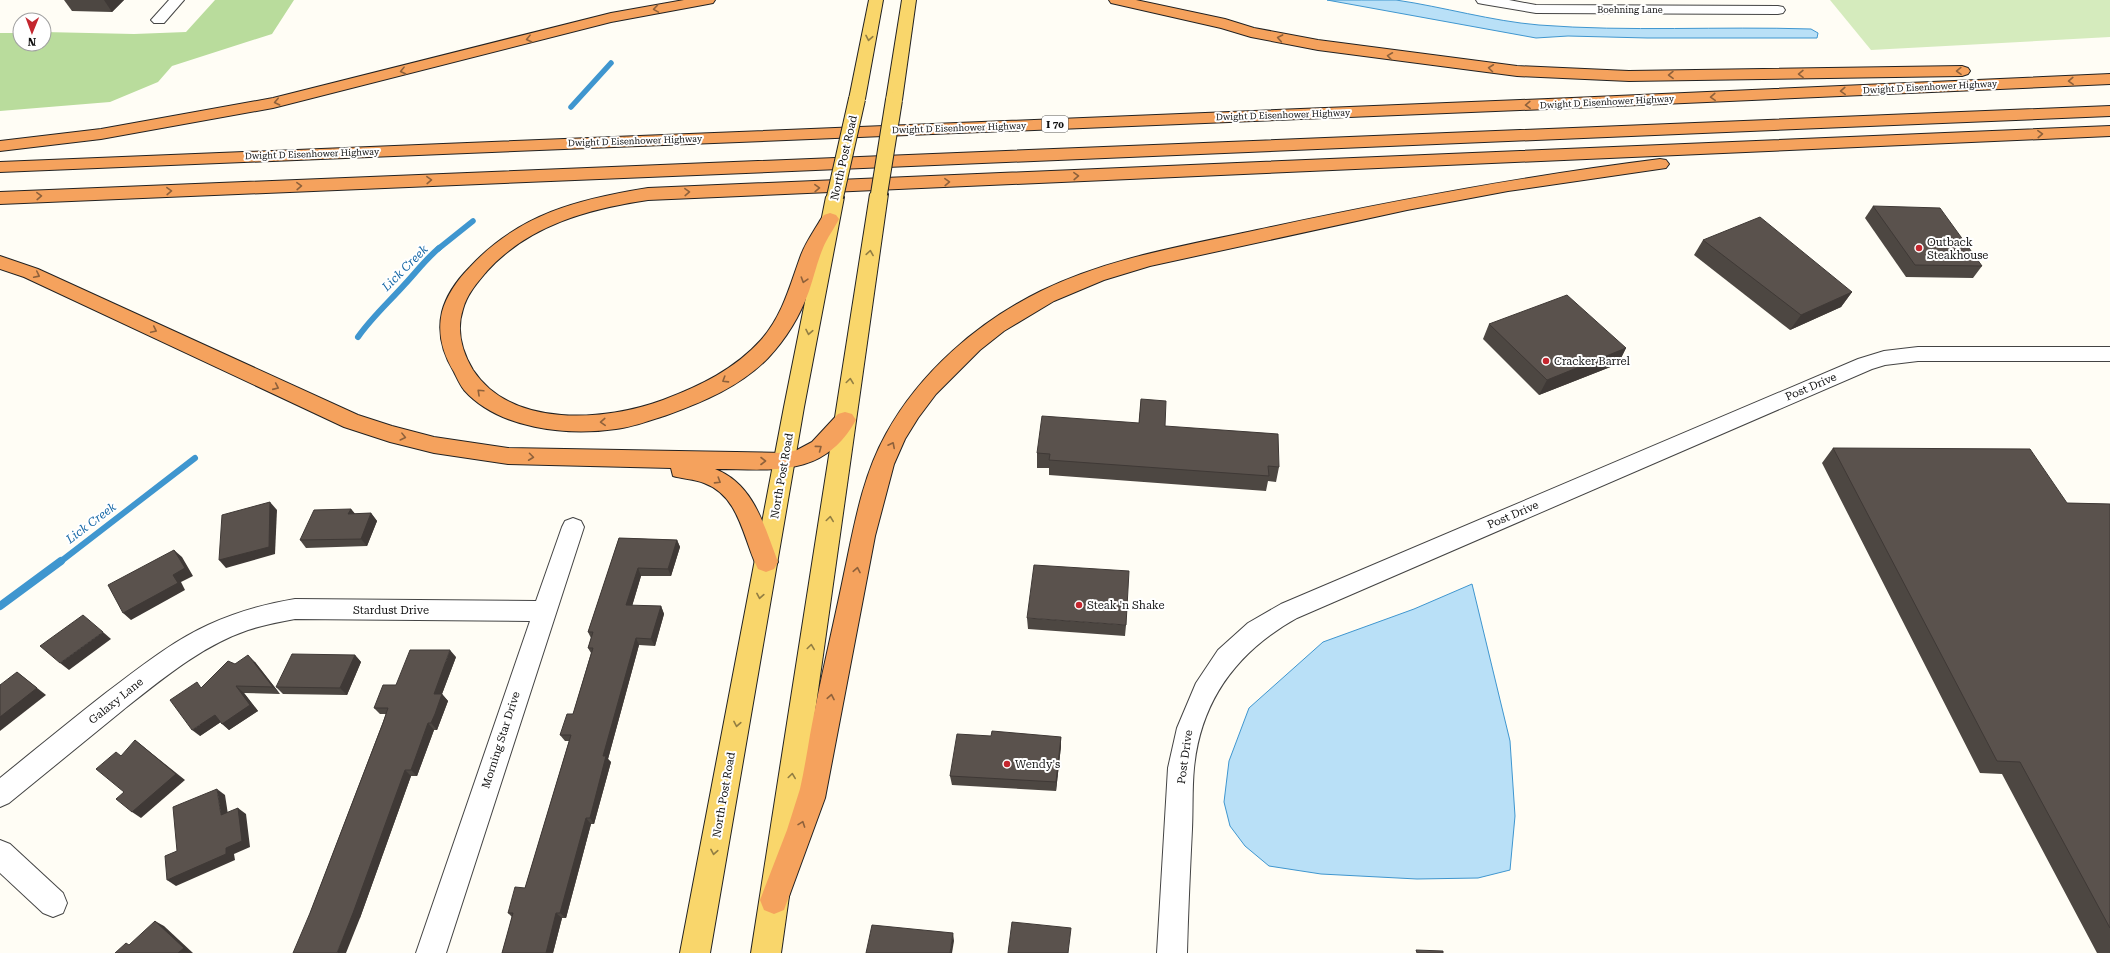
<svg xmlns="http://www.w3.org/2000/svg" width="2110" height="953" viewBox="0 0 2110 953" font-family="'Roboto Serif',serif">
<rect width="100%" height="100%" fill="#fffdf5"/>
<!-- green -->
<polygon fill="#d5ebbd" points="1830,0 2110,0 2110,37 1871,50"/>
<!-- forest -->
<polygon fill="#b9dc9c" points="215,0 294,0 272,34 172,66 158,82 110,102 0,111 0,33 20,33 20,44 44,44 44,32 134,34 186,32"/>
<!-- water -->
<g fill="#b9e0f7" stroke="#3f96cf">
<path d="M1327,0c22,0 47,0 69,0 48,7 95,21 143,25 90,7 181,1 272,4l7,4 -1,5h-170l-79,-2 -32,2z"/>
<polygon points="1472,584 1510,741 1515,816 1510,870 1478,878 1417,879 1321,874 1269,866 1245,846 1230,826 1224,802 1229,761 1249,708 1323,642 1414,609"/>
</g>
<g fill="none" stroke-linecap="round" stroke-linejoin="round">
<!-- stream-far2 -->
<g stroke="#3f96cf" stroke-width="5.5">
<polyline points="571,107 611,63"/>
<polyline points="438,249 473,221"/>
</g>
<!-- stream-far1 -->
<g stroke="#3f96cf" stroke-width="6">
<path d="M358,337c14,-20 31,-35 47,-53 12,-13 21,-25 34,-36"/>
<polyline points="60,562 195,458"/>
</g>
<!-- stream -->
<polyline stroke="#3f96cf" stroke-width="8" points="0,606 61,561"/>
<defs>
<g id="minor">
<polygon points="169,0 184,0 164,23 154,23 151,20"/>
<polygon points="1476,0 1509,0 1536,5 1778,6 1783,7 1785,10 1783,13 1778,14 1536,13 1483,4 1478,3"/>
<path d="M1918,347h192v14h-192l-33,4 -13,4 -575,249c-59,33 -96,81 -103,150 -2,20 -1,41 -2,61 -2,41 -4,83 -5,124h-30l11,-185 9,-40 19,-45 22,-33 30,-27 33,-19 577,-245 26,-8z"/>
<path d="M573,518l8,3 3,6 -138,426h-30l114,-332 -235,-2c-16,3 -32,6 -47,11 -47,16 -87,50 -125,80 -38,31 -76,62 -114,93l-9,4v-29c36,-29 71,-58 107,-86 32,-24 64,-50 101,-67 28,-13 57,-21 87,-26l241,2 26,-74 3,-6z"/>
<polygon points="0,840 10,844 63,893 67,903 63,913 53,917 43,913 0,873"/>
</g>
<g id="primary">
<polygon points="869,0 883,0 865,99 863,102 851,102 849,99"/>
<polygon points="902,0 916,0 902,100 900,103 888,103 886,100"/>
<polygon points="879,188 885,190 888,194 781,953 751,953 870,194 873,190"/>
<polygon points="835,191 841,193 844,197 804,407 710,953 680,953 784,407 826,197 829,193"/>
</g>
<g id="motorway">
<polygon points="684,0 715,0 713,3 708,4 611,22 273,108 101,139 0,151 0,141 101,129 273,98 611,13"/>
<polygon points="1109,0 1136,0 1225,19 1254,28 1318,40 1517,66 1629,71 1962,66 1968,68 1970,71 1968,74 1962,76 1629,81 1517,76 1318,50 1251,37 1221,28 1111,3"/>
<polygon points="2110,74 2110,84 1572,108 0,172 0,162 1572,98"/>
<polygon points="2110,106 2110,116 0,204 0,192"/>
<path d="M2110,126v10l-1462,64c-60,9 -119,25 -161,71 -10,12 -20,23 -24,38 -7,21 -1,43 10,61 39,59 133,51 190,30 37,-14 72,-31 98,-60 22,-25 29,-55 40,-85 5,-13 13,-24 20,-36l3,-4 6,-2 6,2 3,4c-5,10 -12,19 -16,29 -6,14 -9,29 -14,43 -9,25 -23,48 -41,67 -27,28 -65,44 -101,57 -16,5 -34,12 -51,14 -50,7 -117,0 -152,-39 -4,-5 -7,-12 -10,-18 -11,-18 -17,-38 -12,-60 4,-16 16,-33 28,-45 49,-53 109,-68 178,-79z"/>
<path d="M1660,159l6,1 3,4 -3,4 -158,23 -101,19 -257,56 -46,14 -50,21 -50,30 -24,19 -44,44 -18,24 -13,21 -11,25 -19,72 -50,262 -41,112 -10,4 -10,-4 -4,-10 27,-70 13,-41c4,-18 7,-36 10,-54 10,-54 23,-107 34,-161 10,-47 18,-97 42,-140 34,-62 92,-112 155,-143 67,-33 143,-45 216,-61 134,-29 267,-54 403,-71z"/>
<path d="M0,256l38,13 320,146 34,11 42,11 74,11 277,5 12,-3 15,-8 26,-28 7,-2 7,2 4,6c-33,59 -84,49 -141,49 39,15 49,57 63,93l-4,7 -8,3 -8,-3c-15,-30 -18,-73 -54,-86 -10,-4 -21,-4 -31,-7l-2,-8 -163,-4 -74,-11 -44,-11 -46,-15 -320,-150 -24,-8z"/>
</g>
</defs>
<!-- minor casing -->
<use href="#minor" stroke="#444" stroke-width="2"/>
<!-- primary casing -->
<use href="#primary" stroke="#222" stroke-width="2"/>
<!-- motorway casing -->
<use href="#motorway" stroke="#222" stroke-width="2"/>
<!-- minor -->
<use href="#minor" fill="#fff" fill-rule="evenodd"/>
<!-- primary -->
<use href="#primary" fill="#f9d66b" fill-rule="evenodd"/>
<!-- motorway -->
<use href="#motorway" fill="#f5a25d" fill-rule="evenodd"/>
<defs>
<g id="primary-bridge">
<polyline points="879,194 894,100"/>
<polyline points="835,197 857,99"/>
</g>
</defs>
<!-- primary-bridge casing -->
<use href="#primary-bridge" stroke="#222" stroke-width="18" stroke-linecap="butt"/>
<!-- primary-bridge -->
<use href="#primary-bridge" stroke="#f9d66b" stroke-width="16"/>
</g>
<!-- wall -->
<g fill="#4d4742">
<polygon points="64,0 124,0 112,12 72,11"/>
<polygon points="1873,206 1982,266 1973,278 1906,277 1865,218"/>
<polygon points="1703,240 1852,292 1841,307 1790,330 1694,255"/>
<polygon points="1489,324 1626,348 1618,364 1539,395 1483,339"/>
<polygon points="1141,399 1165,426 1279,467 1276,482 1268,481 1266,491 1049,475 1049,468 1037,468 1037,453 1139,423"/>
<polygon points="1833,448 2067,503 2110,504 2110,953 2097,953 2002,774 1980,773 1822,463"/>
<polygon points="351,509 355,514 371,513 377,521 367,546 306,548 300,540"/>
<polygon points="619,538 677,540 680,547 671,576 641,576 632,606 661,606 664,614 655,646 639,645 608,759 611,762 594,824 591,824 566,918 562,918 553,953 502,953 512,917 508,913 525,888 569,741 565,741 560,735 573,714 591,653 588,648 591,638 588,632"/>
<polygon points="1027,618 1126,625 1125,636 1028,629"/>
<polygon points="355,655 361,662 347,695 283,694 276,687"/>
<polygon points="456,657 442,694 448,701 437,730 434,730 417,776 411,776 360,918 310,913 386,714 380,714 374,708 396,685"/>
<polygon points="255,662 280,694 244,693 258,711 229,730 221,722 200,736 202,687 235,664"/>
<polygon points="991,736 1061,737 1061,746 1056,791 952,785 950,776"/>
</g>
<!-- shaded-wall -->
<g fill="#3f3936">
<polygon points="104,0 124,0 112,12"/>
<polygon points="1852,292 1841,307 1790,330 1801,315"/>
<polygon points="1626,348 1618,364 1539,395 1547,380"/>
<polygon points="270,502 277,510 275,554 226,568 219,560"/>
<polygon points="351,509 357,516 348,514"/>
<polygon points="371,513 377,521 367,546 361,539"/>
<polygon points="677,540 680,547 671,576 668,569"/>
<polygon points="174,550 182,557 193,576 181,582 185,590 131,620 123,613 173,575"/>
<polygon points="638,568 641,576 630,613 626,605"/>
<polygon points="661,606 664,614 655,646 651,639"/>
<polygon points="103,632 111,639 69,670 60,663"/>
<polygon points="636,638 639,645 608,759 611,762 594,824 590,818 603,756"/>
<polygon points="450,650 456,657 442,694 448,701 437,730 431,723 434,694"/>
<polygon points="248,655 255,662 280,694 273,687"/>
<polygon points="355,655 361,662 347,695 340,688"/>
<polygon points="17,672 46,695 0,731 0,717"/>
<polygon points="236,686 244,693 258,711 229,730 222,724"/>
<polygon points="215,715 222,721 200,736 192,730"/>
<polygon points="428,723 434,730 417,776 411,770"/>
<polygon points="1061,737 1061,746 1056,791 1056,782"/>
<polygon points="135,740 185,780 141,818 132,812"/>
<polygon points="405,770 411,776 360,918 346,953 337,953"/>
<polygon points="217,789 225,795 229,821 221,815"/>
<polygon points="238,808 246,814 250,847 234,854 235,860 176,886 167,880 226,848"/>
<polygon points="586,818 591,824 566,918 560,913"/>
<polygon points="556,913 562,918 553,953 546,953"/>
<polygon points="155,921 164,926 193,953 178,953"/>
<polygon points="953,933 954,941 952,953 950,953"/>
</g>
<!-- building -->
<g fill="#5a524d" stroke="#3f3936">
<polygon points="1873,206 1940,208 1982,266 1915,265"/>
<polygon points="1760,217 1852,292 1801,315 1703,240"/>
<polygon points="1567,295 1626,348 1547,380 1489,324"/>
<polygon points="1141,399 1166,401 1165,426 1278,434 1279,467 1268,466 1269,476 1049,460 1050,454 1037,453 1042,416 1139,423"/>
<polygon points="1833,448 2030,449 2067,503 2110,504 2110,928 2020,762 1997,761"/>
<polygon points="270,502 269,547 219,560 222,515"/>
<polygon points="351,509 348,514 371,513 361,539 300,540 314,510"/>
<polygon points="619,538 677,540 668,569 638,568 626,605 661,606 651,639 636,638 603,756 606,756 590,818 586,818 560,913 556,913 546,953 502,953 513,913 508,913 515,887 525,888 540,838 571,735 560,735 567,714 573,714 593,648 588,648 593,632 588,632"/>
<polygon points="174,550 185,568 173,575 178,583 123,613 108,585"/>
<polygon points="1034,565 1129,571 1126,625 1027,618"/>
<polygon points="83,615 103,632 60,663 40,646"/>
<polygon points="410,650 450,650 434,694 442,694 435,714 431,723 428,723 411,770 405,770 353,913 337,953 293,953 310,913 383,723 388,708 374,708 383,685 396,685"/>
<polygon points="292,654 355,655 340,688 276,687"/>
<polygon points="248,655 273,687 236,686 250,705 222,724 215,715 192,730 170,700 197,682 201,688 228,661 235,664"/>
<polygon points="17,672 37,688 0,717 0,685"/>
<polygon points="992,731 1061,737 1056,782 950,776 957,734 991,736"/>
<polygon points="135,740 176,774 132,812 116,799 124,792 96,769 116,752 121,756"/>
<polygon points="217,789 221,815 238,808 242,841 226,848 226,854 167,880 165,856 177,851 173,807"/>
<polygon points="155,921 184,948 178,953 115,953 126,943 129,945"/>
<polygon points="1012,922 1071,928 1068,953 1008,953"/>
<polygon points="872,925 953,933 950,953 866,953"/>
<polygon points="1416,950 1443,951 1443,953 1417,953"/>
</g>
<!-- one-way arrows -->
<defs><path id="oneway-chevron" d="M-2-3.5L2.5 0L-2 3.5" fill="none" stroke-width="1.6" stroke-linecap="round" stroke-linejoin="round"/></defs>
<g stroke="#8e613b">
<use href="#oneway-chevron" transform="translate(656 9) rotate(171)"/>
<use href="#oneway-chevron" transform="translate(1280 38) rotate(-169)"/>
<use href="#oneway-chevron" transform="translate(529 39) rotate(166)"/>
<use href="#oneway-chevron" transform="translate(1390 56) rotate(-172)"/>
<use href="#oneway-chevron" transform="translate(1491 68) rotate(-173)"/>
<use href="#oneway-chevron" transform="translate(403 71) rotate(166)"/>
<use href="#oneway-chevron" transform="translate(1959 71) rotate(179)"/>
<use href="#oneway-chevron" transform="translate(1801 74) rotate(179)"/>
<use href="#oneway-chevron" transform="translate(1671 75) rotate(179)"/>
<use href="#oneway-chevron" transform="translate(2071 81) rotate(177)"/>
<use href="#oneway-chevron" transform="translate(1843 91) rotate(177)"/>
<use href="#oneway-chevron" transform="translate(1713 97) rotate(177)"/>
<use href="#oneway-chevron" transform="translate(277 102) rotate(167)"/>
<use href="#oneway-chevron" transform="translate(1528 105) rotate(178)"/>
<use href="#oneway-chevron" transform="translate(2040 134) rotate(-3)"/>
<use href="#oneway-chevron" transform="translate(1076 176) rotate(-2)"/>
<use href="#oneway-chevron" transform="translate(429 180) rotate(-2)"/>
<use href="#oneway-chevron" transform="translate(947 182) rotate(-2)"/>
<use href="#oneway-chevron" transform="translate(299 186) rotate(-2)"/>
<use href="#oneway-chevron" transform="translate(817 188) rotate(-2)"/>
<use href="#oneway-chevron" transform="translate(169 191) rotate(-2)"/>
<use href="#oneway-chevron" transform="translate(687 192) rotate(-2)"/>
<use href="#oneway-chevron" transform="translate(39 196) rotate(-2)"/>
<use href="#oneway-chevron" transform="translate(37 275) rotate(26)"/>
<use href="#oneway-chevron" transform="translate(804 280) rotate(107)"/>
<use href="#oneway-chevron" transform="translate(154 330) rotate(25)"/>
<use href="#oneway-chevron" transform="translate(725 380) rotate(148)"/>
<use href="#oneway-chevron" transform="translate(276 387) rotate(24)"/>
<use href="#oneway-chevron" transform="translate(480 392) rotate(-137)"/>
<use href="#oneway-chevron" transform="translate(603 422) rotate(177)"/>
<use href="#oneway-chevron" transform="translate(403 437) rotate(14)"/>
<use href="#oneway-chevron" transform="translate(892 445) rotate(-63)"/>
<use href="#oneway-chevron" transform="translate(819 448) rotate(-37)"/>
<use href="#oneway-chevron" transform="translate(531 457) rotate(7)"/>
<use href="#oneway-chevron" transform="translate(763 461)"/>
<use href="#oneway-chevron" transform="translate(718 481) rotate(32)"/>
<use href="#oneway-chevron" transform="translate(857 570) rotate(-79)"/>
<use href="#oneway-chevron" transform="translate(831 697) rotate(-79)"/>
<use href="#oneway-chevron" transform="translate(802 824) rotate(-70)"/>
</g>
<g stroke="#917d42">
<use href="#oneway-chevron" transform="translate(869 38) rotate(101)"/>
<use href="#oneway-chevron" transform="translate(870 253) rotate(-81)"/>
<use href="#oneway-chevron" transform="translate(809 332) rotate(101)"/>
<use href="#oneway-chevron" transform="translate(850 381) rotate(-82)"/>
<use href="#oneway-chevron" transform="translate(830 519) rotate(-82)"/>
<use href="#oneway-chevron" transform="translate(760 596) rotate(100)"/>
<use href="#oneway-chevron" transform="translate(811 647) rotate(-82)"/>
<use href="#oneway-chevron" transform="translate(737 724) rotate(100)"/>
<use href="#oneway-chevron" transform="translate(792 776) rotate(-82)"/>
<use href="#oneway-chevron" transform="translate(714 852) rotate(100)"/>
</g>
<!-- markers -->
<g fill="#c4262e" stroke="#fff" stroke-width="1.5">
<circle cx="1919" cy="248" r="4"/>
<circle cx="1546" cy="361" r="4"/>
<circle cx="1079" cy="605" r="4"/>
<circle cx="1007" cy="764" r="4"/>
</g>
<g text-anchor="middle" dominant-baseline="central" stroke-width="4" stroke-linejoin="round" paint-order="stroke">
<!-- far-street labels -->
<g font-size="9" fill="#111" stroke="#fff">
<text x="1630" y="10">Boehning Lane</text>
<text transform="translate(1930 87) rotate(-3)">Dwight D Eisenhower Highway</text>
<text transform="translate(1607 102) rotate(-3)">Dwight D Eisenhower Highway</text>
<text transform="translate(1283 115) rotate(-2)">Dwight D Eisenhower Highway</text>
<text transform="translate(959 128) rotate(-2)">Dwight D Eisenhower Highway</text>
<text transform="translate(635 141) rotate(-2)">Dwight D Eisenhower Highway</text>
<text transform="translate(312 154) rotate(-2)">Dwight D Eisenhower Highway</text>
</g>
<!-- shield labels -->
<rect fill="#fff" stroke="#585858" stroke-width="1" x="1042" y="116" width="26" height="16" rx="3"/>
<g font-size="10" font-weight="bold" fill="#111">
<text x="1055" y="124">I 70</text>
</g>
<!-- street labels -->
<g font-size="11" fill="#111" stroke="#fff">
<text transform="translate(844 158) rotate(-77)">North Post Road</text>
<text transform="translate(1811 387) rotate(-23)">Post Drive</text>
<text transform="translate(782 476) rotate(-80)">North Post Road</text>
<text transform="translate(1513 515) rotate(-23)">Post Drive</text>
<text x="391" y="610">Stardust Drive</text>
<text transform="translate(116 701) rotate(-39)">Galaxy Lane</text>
<text transform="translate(501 740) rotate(-72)">Morning Star Drive</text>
<text transform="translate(1185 757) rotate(-82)">Post Drive</text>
<text transform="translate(724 795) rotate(-80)">North Post Road</text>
</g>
<!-- poi labels -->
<g font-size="11" fill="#111" stroke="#fff" text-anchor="start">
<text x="1927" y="242">Outback<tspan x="1927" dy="13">Steakhouse</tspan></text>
<text x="1554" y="361">Cracker Barrel</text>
<text x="1087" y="605">Steak 'n Shake</text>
<text x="1015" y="764">Wendy's</text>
</g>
<!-- water labels -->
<g font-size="12" font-style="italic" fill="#1768a6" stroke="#fff">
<text transform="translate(405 268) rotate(-45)">Lick Creek</text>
<text transform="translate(91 523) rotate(-37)">Lick Creek</text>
</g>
</g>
<!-- north arrow -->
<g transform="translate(32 32) rotate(181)"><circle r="19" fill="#ffffff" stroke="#a0a0a0"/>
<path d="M0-3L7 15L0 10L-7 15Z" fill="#c4262e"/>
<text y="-6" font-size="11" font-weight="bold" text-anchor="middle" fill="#111111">N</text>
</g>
</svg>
